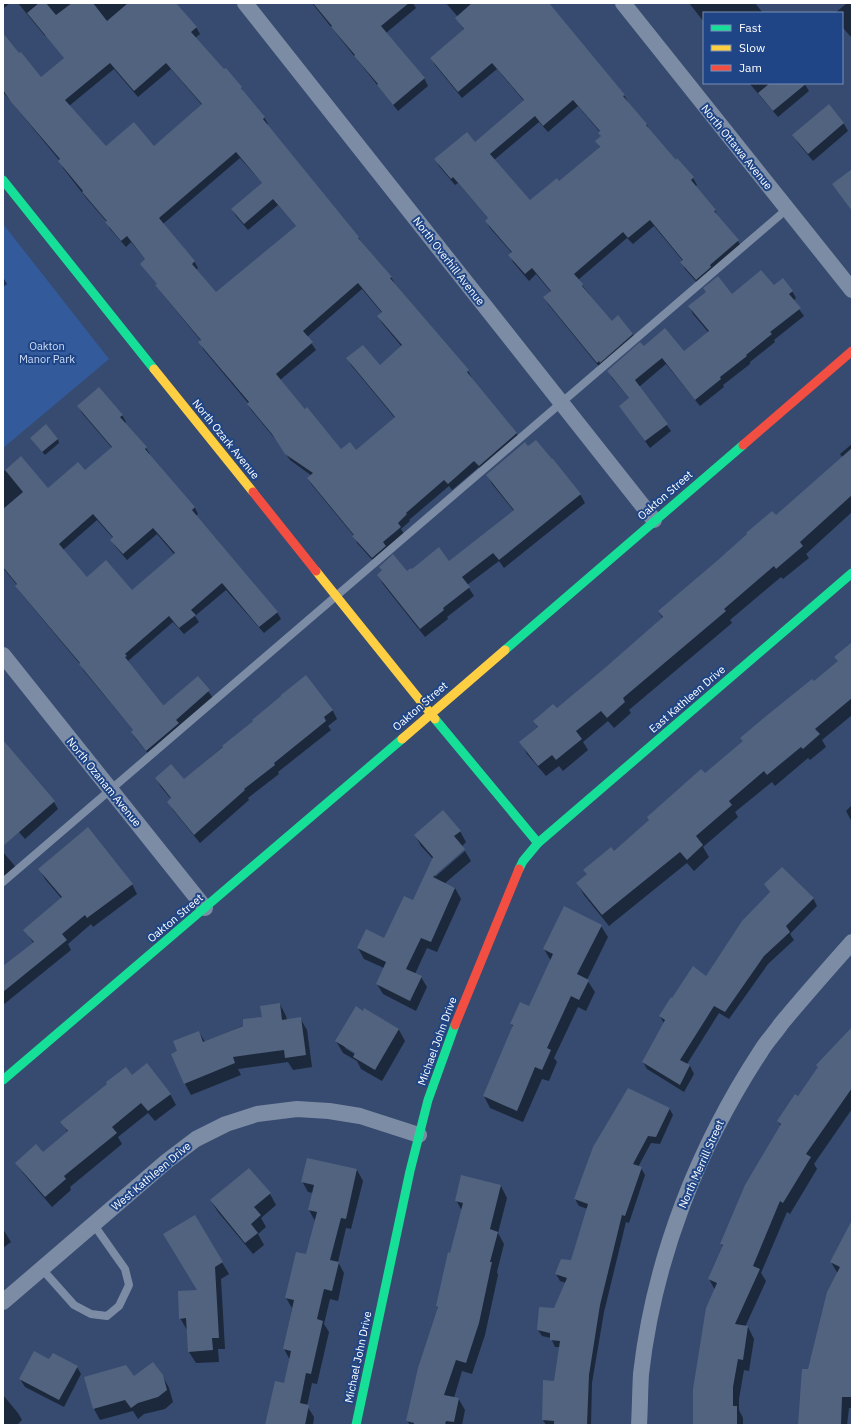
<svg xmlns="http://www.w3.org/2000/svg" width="855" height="1428" viewBox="0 0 855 1428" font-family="'IBM Plex Sans',sans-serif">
<rect width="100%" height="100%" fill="#364b6f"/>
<!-- green -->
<polygon fill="#335b9c" points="3,224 109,359 3,448"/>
<!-- shadow -->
<g fill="#0007" fill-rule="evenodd">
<polygon points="3,3 10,3 3,9"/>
<path d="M18,3h157l21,24 4,7 -5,4 29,33 17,16 4,8 19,22 4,7 -1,1 91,112 4,7 29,33 4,7 73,87 4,7h-1l46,56 3,6 -37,32 -4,-5 -27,23 -3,-4 -40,34 1,1 -9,8 3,5 -28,30 -19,-21 -3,-7 -42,-51 -4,-6 4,-3 -22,-16 -13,-19 -25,-30 -4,-6 1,-1 -46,-55 -3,-7 1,-1 -40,-49 -4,-6 1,-1 -16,-21 4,-4 -15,-18 -5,5 -16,-18 -3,-7 -20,-23 -24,-31 -3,-7 -57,-69v-58l16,21 22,23 24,-20 -19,-23 -1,1zM114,69l24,28 33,-28 31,36 -48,42 -48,1 -37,-42zM240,158l23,26 -31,26 4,6 12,14 30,-25 19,22 -81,66 -20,-23 2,-2 -4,-7 -31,-37zM362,289l20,24 -4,3 4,7 20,24 -22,19 -32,-8 3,7 44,53 -39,33h-15l-61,-71 36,-30 -9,-13z"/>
<polygon points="312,3 413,3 416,8 386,33 424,78 428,86 398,111"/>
<path d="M446,3h101l77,92 4,7 -1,1 20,22 3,6 25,30 2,-1 16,18 4,7 -2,2 20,23 3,8 20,23 4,7 -42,38 -15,-17 -3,-7 1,-1 -29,-35 -21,18 -6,-6 -49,42 33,42 22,12 3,7 -35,28 -53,-65 -4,-7 7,-5 -15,-18 -7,7 -16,-19 -3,-7 2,-2 -22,-25 -4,-7 3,-2 -31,-36 -3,2 -16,-19 -3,-6 39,-17 49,-42 -27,-32 -35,29 -27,-33 -4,-7 33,-28 -8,-12 2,-1zM578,106l22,26 1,5 -5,4 4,7 -41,34 -29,20 -36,-42 45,-38 9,10z"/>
<polygon points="689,3 755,3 763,13 704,13 704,22"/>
<polygon points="847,3 852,3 852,38 842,27 842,13 835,13"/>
<polygon points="749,83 804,83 809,91 778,117"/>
<polygon points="828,106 844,124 848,131 813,161 798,143 794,136"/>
<polygon points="3,277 7,284 3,287"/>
<polygon points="774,287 792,291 796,298 793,301 804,316 774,340 775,342 750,362 750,364 723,385 724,387 700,406 666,364 639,387 671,431 650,448 620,406 630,399 612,378 608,371 644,348 684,352 709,333 693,314 689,306 731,295"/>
<path d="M78,406l44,9 4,7 -1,1 21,25 4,6 -1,1 46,53 3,6 -2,2 81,96 4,7 -17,14 -38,-43 -31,26 4,6 -15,12 -11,-12 -45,39 1,3 33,42h2l34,-29 15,21 -62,59 -15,-18 -4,-6 2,-2 -50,-60 -4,-7 -60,-72 -4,-6 1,-1 -14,-17v-96l17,-15 28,32 37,-17 27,-24 -30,-35zM97,520l16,18 -2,2 4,6 12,14 30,-26 18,21 -43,37 -45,-14 -24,-28z"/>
<polygon points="58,439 59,443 45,455 33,441"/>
<polygon points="852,444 852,512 806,554 809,558 783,579 781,577 730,620 732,623 629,710 631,713 614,728 608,721 583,742 588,750 563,771 559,766 546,776 527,754 521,742 538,728 534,721 557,710 663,619 659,612 776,516 843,458 840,454"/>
<polygon points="528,447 580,494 585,503 504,568 499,561 467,585 474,596 447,617 448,619 425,637 383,584 378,575 407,572 449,562 514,511 492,484 487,475"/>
<polygon points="852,644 852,715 822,740 826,747 810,760 808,758 775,786 772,782 735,812 738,817 703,847 709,857 694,871 687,863 609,926 584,895 577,883 705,774 839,662 836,657"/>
<polygon points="306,676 333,711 337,719 328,726 331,730 278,772 279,774 248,798 249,800 200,843 173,810 168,802 171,799 161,787 156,778 184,780"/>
<polygon points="3,742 54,802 58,809 25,839 5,816 3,818"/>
<polygon points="852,805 852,822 846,811"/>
<polygon points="460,831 466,842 435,874 435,877 465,851 471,861 444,884 455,888 461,899 437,952 427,948 415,974 421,977 427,987 416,1011 383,994 377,984 384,968 364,959 358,948 385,939 413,902 433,859 421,846 415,835"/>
<polygon points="3,852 14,865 19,873 3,886"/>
<polygon points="40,870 132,884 137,894 93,927 91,924 68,944 71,950 3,1005 3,967 34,944 25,930 62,899 45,879"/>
<polygon points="813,898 817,906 790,934 794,940 768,964 729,1019 719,1013 687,1064 690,1066 694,1074 684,1092 647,1069 643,1062 664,1023 660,1016 672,999 706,977"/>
<polygon points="601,926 608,937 587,980 595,992 586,1011 578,1007 554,1058 557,1062 549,1081 542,1079 523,1122 490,1108 484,1096 513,1027 511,1024 529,1008 551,961 544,949"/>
<polygon points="280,1004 286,1016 287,1020 300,1018 307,1030 312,1067 293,1070 288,1062 238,1069 241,1075 191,1095 185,1084 173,1054 178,1052 199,1032 205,1042 263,1017"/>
<path d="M364,1010l35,20 6,11 -23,40 -21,-12 -4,-8 -14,-8 -7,-12zM345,1046l15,9 -1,2 -14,-9z"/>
<polygon points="852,1030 852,1109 814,1164 817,1169 790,1214 787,1212 761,1273 766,1281 745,1327 748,1327 754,1339 749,1371 744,1370 739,1399 739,1410 743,1418 743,1425 694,1425 715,1290 709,1279 723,1247 721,1244 781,1126 778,1121"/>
<polygon points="132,1076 170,1094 176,1105 155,1121 148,1113 118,1137 122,1144 70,1187 71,1190 52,1207 23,1173 16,1163 43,1153 68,1133 62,1122"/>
<polygon points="669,1108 673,1115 660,1144 651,1143 638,1167 641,1168 645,1175 629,1223 626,1222 604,1312 592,1383 591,1425 546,1425 543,1420 544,1382 555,1382 560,1347 555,1347 551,1338 542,1336 538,1330 554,1309 566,1283 560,1281 556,1274 572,1262 588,1209 579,1206 575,1199"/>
<polygon points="308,1159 357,1170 363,1181 351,1229 346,1228 338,1262 344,1273 338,1301 330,1299 324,1324 329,1332 317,1384 312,1383 307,1406 314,1417 313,1425 266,1425 284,1384 290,1360 284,1349 292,1308 286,1298 307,1255 315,1221 309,1210 313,1193 308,1192 302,1181"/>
<polygon points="501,1186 507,1198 498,1233 504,1244 497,1272 498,1275 485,1335 472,1374 462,1371 454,1398 458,1398 465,1410 462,1425 410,1425 407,1421 438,1309 437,1306 462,1211 456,1200"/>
<polygon points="270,1194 276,1205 261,1218 266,1227 258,1234 264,1245 253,1254 218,1212 211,1201"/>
<polygon points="194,1216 229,1274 221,1279 225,1349 218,1349 219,1362 196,1363 189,1352 187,1330 180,1318 198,1291"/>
<polygon points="852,1221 852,1408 849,1408 847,1425 799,1425 809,1370 838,1274 831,1262"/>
<polygon points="3,1229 11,1242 3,1248"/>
<polygon points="50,1361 77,1367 81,1374 64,1407 25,1387 20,1379"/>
<polygon points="162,1375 169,1388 173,1402 165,1409 144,1414 138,1419 133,1411 100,1420 94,1409 134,1378"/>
<polygon points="3,1395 18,1413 22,1420 17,1425 3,1425"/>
</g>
<!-- building -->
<g fill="#526380" fill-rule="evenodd">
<path d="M39,3h7l10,12 16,-12h21l14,18 21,-18h48l21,24 -6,5 33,37 2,-1 16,19 -1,1 24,29 -2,2 96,118 -1,1 34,39 -2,1 79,92 -2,2 50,61 -38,33 -5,-5 -26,23 -4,-4 -38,33 1,1 -9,9 3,4 -18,15 3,4 -14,12 -20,-22 2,-1 -47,-57 6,-5 -28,-19 -13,-20 -25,-30 2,-2 -51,-60 3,-2 -46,-55 2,-1 -17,-20 5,-5 -18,-23 -6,5 -16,-19 2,-1 -25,-29 1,-1 -25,-30 2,-2 -49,-57 -8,-12v-57l16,20 2,-1 20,25 23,-19 -37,-45zM110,63l24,28 32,-28 36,41 -48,42 -20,-24 -28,24 -41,-46zM236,152l26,31 -31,26 13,15 29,-25 23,27 -80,66 -24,-28 3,-3 -36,-43zM358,283l24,29 -5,4 25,29 -22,20 -17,-20 -17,13 49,59 -39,33 -6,-8 -9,7 -34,-42 -2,2 -29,-35 37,-32 -10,-11z"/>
<polygon points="313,3 409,3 381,26 425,78 393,105 377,85 378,84 354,56 355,55 331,27 332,26"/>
<path d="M472,3h77l76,92 -2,1 24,28 -1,1 30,35 1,-2 17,19 -3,3 25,30 -2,1 25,29 -29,25 1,2 -15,13 -16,-18 3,-2 -33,-40 -22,18 -5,-6 -49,42 9,10 -1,2 30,35 6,-6 15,19 -33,29 -1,-2 -2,2 -54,-66 8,-6 -19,-23 -7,6 -17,-19 4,-3 -27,-31 3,-3 -35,-41 -2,2 -17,-20 33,-27 8,10 49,-42 -32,-37 -34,29 -28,-34 34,-29 -9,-11zM573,100l27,31 -2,2 3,3 -6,5 5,6 -41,34 -2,-3 -27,22 -40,-46 45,-38 8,10z"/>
<polygon points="770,83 807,83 773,111 758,93"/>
<polygon points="829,104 844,123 808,154 792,135"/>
<polygon points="852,169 852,211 832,184"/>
<polygon points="761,270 774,285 783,278 793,291 789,294 801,308 770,332 772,334 746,355 747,356 720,377 721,379 695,400 662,358 635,380 668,424 645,441 619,406 629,398 607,371 640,342 644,346 665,328 684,351 709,331 688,306 706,292 703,288 718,276 732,294"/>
<path d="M99,387l24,28 -3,2 27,30 -2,2 50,58 -3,3 86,102 -19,15 -37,-44 -31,27 5,5 -17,13 -10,-12 -44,38 2,2 -2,1 38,48h1l34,-29 12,14 -34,30 3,3 -33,28 -15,-19 2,-2 -54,-66 1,-1 -65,-77 2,-2 -14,-17v-58l20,-17 -18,-22 16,-14 27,32 30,-26 7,8 27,-23 -35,-41zM93,514l20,23 -3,3 13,14 30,-26 22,25 -43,37 -26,-30 -19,17 -28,-33z"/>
<polygon points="46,424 58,439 42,452 30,438"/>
<polygon points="536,440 552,459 553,459 581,494 499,560 493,553 462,577 470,587 443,608 444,610 420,629 377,575 382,570 379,567 393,554 407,571 411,568 412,569 439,547 449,561 514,510 486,475 525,442 528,446"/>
<polygon points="852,448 852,495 800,542 803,546 776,569 774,566 724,609 726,611 623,698 625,702 607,718 601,711 576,731 582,739 556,760 552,755 538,766 519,742 538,727 533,721 553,704 557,708 606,667 663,617 658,611 718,560 747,534 746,533 772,511 776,515"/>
<polygon points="852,642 852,698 815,729 820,734 803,749 801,747 767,775 764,771 729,801 732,805 696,836 703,845 687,860 680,852 602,915 576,883 587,874 583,870 611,847 614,851 649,820 647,817 701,769 705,773 743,741 740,738 765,717 812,679 814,681 838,661 834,657"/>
<polygon points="306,675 333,710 324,717 326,721 274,763 275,765 244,789 245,790 194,835 167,802 171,798 155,778 171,764 184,779 223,747 222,746 253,721 252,720 281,696 281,695"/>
<polygon points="3,740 55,801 3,846"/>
<polygon points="443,810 461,831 454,836 465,849 433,877 455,888 431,942 421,938 406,969 422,976 410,1001 376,984 386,962 357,948 366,929 384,938 404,896 413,900 433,857 414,835"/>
<polygon points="88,827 133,884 87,918 85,915 62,934 67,940 3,992 3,966 34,942 23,930 62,897 38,869"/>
<polygon points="782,867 814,898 786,926 790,932 764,956 725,1012 714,1006 680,1060 690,1065 680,1085 642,1062 665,1020 659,1016 671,997 672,998 693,966 706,976 742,921 770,892 764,884"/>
<polygon points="564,906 602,925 577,974 589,980 579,1000 571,996 547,1048 551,1050 542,1070 535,1067 517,1111 483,1096 513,1025 510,1024 520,1002 529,1006 553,954 543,949"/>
<polygon points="280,1003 282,1020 301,1017 306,1055 285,1058 284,1050 233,1057 235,1063 184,1084 171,1054 177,1051 173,1041 199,1031 203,1042 243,1026 243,1019 262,1017 260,1006"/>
<polygon points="356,1006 363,1011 364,1008 399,1029 375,1070 353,1057 355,1053 335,1041"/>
<polygon points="852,1027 852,1088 806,1154 811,1157 783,1203 780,1201 753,1266 760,1269 735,1324 748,1326 743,1360 738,1359 733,1387 733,1406 737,1406 737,1425 693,1425 693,1389 706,1308 717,1283 708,1279 723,1245 720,1244 745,1185 781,1124 777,1121 795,1094 798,1096 818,1067 816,1065"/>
<polygon points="147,1063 171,1094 148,1111 141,1103 112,1127 117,1133 64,1176 66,1179 45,1197 15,1163 36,1144 43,1152 68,1131 60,1122 107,1084 106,1082 126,1067 132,1075"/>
<polygon points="628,1088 670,1108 656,1137 648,1136 633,1164 642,1167 625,1216 622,1215 600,1305 589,1375 587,1425 554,1425 554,1421 542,1420 543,1380 554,1381 560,1341 550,1340 550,1333 537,1330 539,1307 554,1308 567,1278 555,1274 561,1259 571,1260 588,1204 574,1199 593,1147"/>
<polygon points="307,1158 357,1169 346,1219 341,1218 330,1260 339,1262 332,1291 324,1289 317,1319 323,1321 311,1374 306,1373 300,1403 309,1405 305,1425 265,1425 275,1381 284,1383 291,1351 283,1349 294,1300 285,1298 296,1252 306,1254 317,1212 308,1210 314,1185 301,1182"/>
<polygon points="249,1168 271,1193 254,1207 261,1215 251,1224 258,1233 245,1243 210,1200"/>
<polygon points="461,1175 501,1185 490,1229 498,1232 490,1262 492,1262 479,1323 466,1363 456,1360 444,1395 459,1398 454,1422 446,1421 445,1425 414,1425 414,1423 406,1421 418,1368 438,1307 436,1306 448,1252 450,1253 463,1203 455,1201"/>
<polygon points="195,1215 223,1262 215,1267 219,1338 212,1338 213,1350 188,1352 186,1318 179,1319 178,1291 197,1290 163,1234"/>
<polygon points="852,1220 851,1397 842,1397 841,1425 798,1425 802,1369 808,1369 827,1292 840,1267 830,1262"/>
<polygon points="34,1351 49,1359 53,1353 78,1366 59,1400 19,1379"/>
<polygon points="153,1362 163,1375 167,1390 158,1397 138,1403 131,1408 125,1400 93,1409 84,1377 126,1365 134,1376"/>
</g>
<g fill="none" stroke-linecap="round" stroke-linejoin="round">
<!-- lane -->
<g stroke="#7d8ca5" stroke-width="8">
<polyline points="3,882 787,209"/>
<polyline points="42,1269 74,1305 91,1314 107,1316 119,1306 129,1285 125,1269 94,1225"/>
</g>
<!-- street -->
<g stroke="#7d8ca5" stroke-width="16">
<polyline points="245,3 654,520"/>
<polyline points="623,3 852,290"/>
<polyline points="3,655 205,908"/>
<polyline points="3,1302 167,1161 196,1139 226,1124 257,1114 297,1109 329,1111 360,1116 419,1135"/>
<path d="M639,1425c1,-17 1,-34 2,-51 13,-115 57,-227 120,-323 6,-10 14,-18 20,-27 23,-28 47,-55 71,-82"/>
</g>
<!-- fast -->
<g stroke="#16e098" stroke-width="9">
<polyline points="3,180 154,369"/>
<polyline points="505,650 743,445"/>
<polyline points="435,719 538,843"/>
<polyline points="519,869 523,861 538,843 852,573"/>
<polyline points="3,1080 402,739"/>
<polyline points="356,1425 410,1171 428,1100 455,1025"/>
</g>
<!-- slow -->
<g stroke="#ffcf43" stroke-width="9">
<polyline points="154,369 253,492"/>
<polyline points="316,571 435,719"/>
<polyline points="402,739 505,650"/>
</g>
<!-- jam -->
<g stroke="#f24e42" stroke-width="9">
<polyline points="743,445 852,351"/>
<polyline points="253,492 316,571"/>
<polyline points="455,1025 519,869"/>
</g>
</g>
<g text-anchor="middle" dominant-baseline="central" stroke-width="4" stroke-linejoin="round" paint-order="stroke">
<!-- street labels -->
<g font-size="11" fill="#fff" stroke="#1f4586">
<text transform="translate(737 147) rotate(51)">North Ottawa Avenue</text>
<text transform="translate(449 261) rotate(52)">North Overhill Avenue</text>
<text transform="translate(226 439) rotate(51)">North Ozark Avenue</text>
<text transform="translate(665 495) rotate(-41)">Oakton Street</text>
<text transform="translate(687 699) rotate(-41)">East Kathleen Drive</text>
<text transform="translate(420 706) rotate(-41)">Oakton Street</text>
<text transform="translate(104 782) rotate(51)">North Ozanam Avenue</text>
<text transform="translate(175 918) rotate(-40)">Oakton Street</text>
<text transform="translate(437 1041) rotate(-70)">Michael John Drive</text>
<text transform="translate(701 1164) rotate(-66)">North Merrill Street</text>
<text transform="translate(151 1176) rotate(-40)">West Kathleen Drive</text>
<text transform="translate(358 1357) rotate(-78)">Michael John Drive</text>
</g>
<!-- park labels -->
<g font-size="11" fill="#cdddf7" stroke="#1f4586">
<text x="47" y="346">Oakton<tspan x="47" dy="13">Manor Park</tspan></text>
</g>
</g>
<!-- border -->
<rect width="855" height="1428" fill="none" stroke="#ffffff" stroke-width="8"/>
<!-- legend -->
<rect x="703" y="12" width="140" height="72" fill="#1f4586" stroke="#798fb6"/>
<rect x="711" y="25" width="20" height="6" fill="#16e098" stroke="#798fb6"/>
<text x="739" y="32" font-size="12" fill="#ffffff">Fast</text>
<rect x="711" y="45" width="20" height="6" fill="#ffcf43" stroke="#798fb6"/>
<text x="739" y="52" font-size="12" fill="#ffffff">Slow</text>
<rect x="711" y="65" width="20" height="6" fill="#f24e42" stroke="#798fb6"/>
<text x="739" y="72" font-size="12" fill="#ffffff">Jam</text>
</svg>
